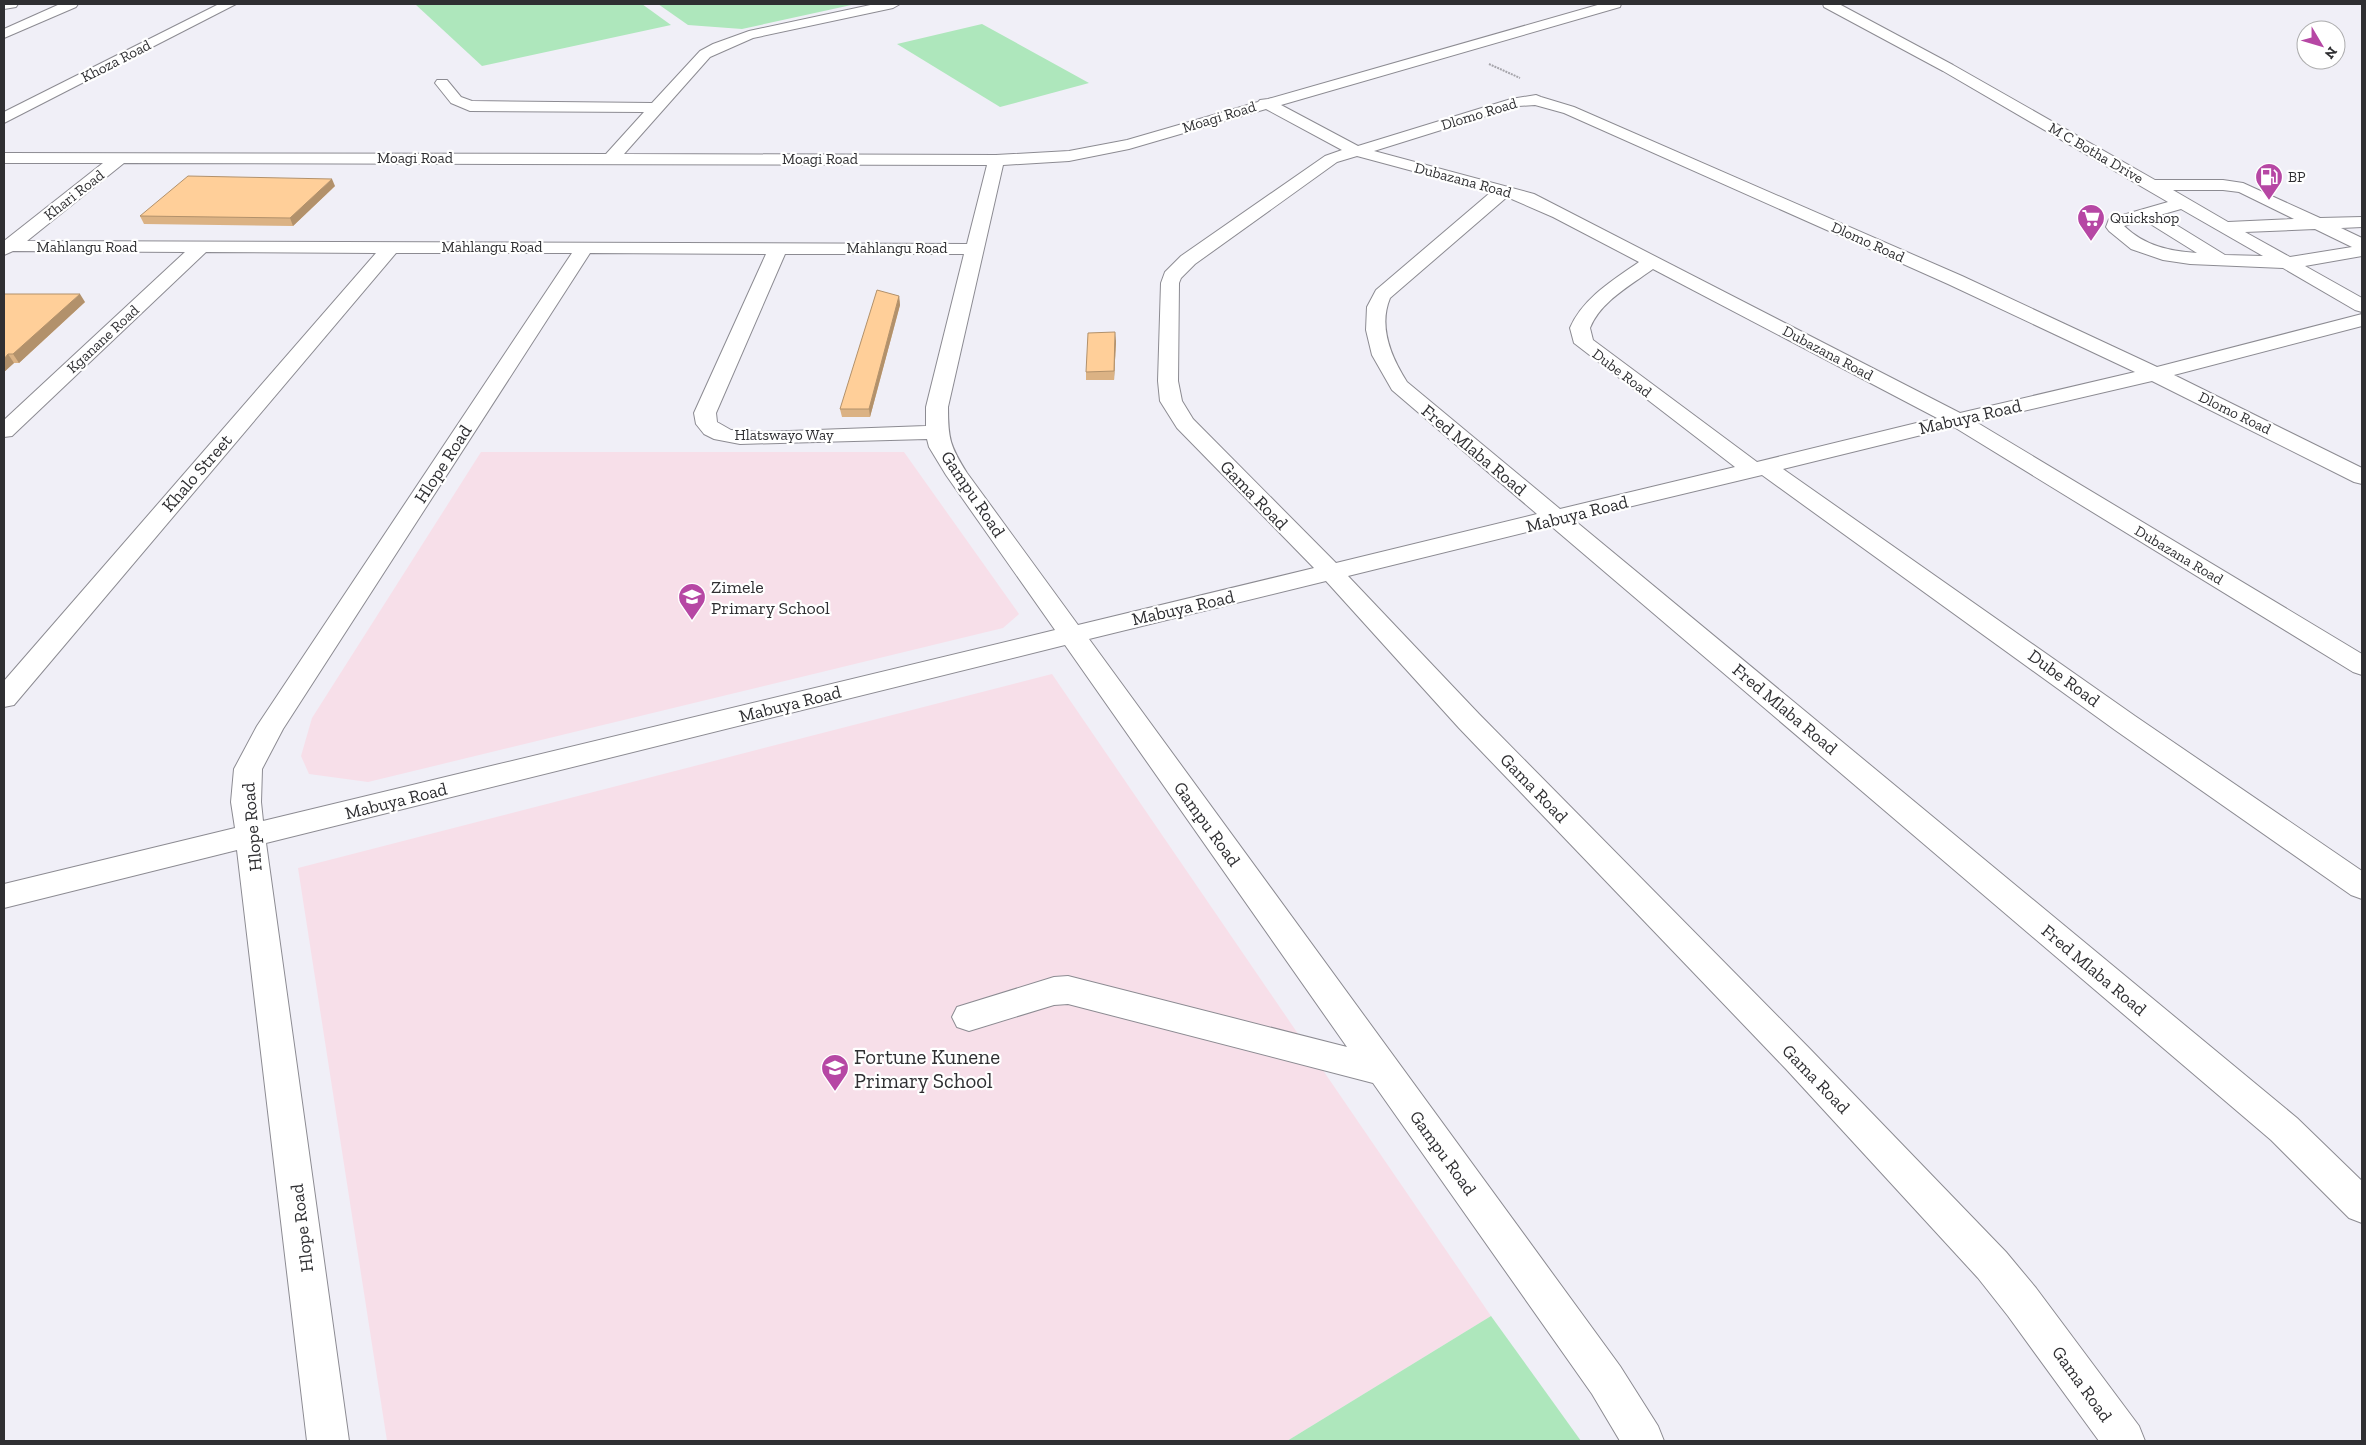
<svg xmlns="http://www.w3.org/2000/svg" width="2366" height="1445" viewBox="0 0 2366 1445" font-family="'Zilla Slab',serif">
<rect width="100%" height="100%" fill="#f0eff7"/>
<!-- education -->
<g fill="#f7dfe9">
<polygon points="481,452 904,452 1019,614 1003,628 368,782 309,774 301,756 312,718"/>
<polygon points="1052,674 1491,1316 1287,1441 387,1441 298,868"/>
</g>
<!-- green -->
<g fill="#aee7bc">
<polygon points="415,4 642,4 671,25 482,66"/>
<polygon points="658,4 856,4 742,29 688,25"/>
<polygon points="982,24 1089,83 1000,107 897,44"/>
<polygon points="1491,1316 1581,1441 1287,1441"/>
</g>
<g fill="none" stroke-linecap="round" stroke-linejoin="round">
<defs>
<g id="minor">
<polygon points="4,4 18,4 16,7 4,9"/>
<polygon points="60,4 78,4 76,7 4,38 4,29"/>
<polygon points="219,4 236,4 4,123 4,112"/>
<path d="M875,4h25l-7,4 -140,30 -43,19 -86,97 372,1 73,-4 58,-11 131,-38 2,-2 8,-1 333,-95h20l-1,3 -339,98 77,41 153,-47 25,-4 5,2 33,10 388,169 195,91 205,-53v12l-188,49 188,93v16l-8,-2 -202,-101 -176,41 386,232v21l-9,-3 -399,-245 -171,42 352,247 227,155v28l-11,-4 -236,-165 -353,-255 -188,45 723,598 65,63v42l-13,-5 -78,-78 -720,-614 -203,50 131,138 331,335 196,203 30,36 103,138 6,15h-46l-91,-125 -30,-38 -192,-209 -327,-341 -133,-147 -237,58 531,727 38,60 6,15h-44l-28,-47 -219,-311 -305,-79 -14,1 -85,26 -12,-4 -5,-10 5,-10 97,-30 14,-1 279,71 -282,-402 -799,198 83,598h-42l-70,-591 -233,58v-24l231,-56 -4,-26 3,-33 23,-43 315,-473h-176l-382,452 -10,2v-26l372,-428 -170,-1 -194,184 -8,1v-17l181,-168 -172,-1 -9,4v-14l99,-78h-99v-10l602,1 38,-42 -174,-1 -19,-8 -16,-20 2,-3h10l14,17 11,4 180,2 48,-52 13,-7 36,-13zM1535,105l29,8 384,171 187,88 -175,41 -426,-219 -160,-43 144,-45zM1266,109l76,41 -17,6 -144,100 -16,16 -4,11 -3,98 2,20 17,27 137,140 -236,57 -111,-152c-17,-27 -19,-34 -19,-66l55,-242 66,-4 60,-12zM1357,156l134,36 -115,98 -9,17 -1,23 6,25 20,35 145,124 -201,49 -143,-144 -11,-18 -4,-20 1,-98 2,-5 14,-14 142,-102zM124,163l863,2 -20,79 -940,-3zM1507,197l46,20 86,45c-26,18 -56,36 -69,66l4,15 161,124 -175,42 -153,-127c-16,-25 -29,-55 -17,-84zM590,253l176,1 -72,159 2,11 8,10 10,5 26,5 187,-5 2,8 17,28 109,155 -792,191 -2,-19 1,-33 21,-40zM785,254h179l-38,153v19l-166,6 -29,-2 -14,-8 -1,-9zM1653,269l284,149 -180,44 -164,-122 -3,-12c10,-26 41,-43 63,-59z"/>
<path d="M1823,4h16l114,61 202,115h68l20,3 77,35 42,-1v10l-21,1 21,10v18l-57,10 57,32v14l-7,-2 -72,-42 -93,-4 -27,-4 -32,-11 -22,-18 -3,-4 3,-8 59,-17 -225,-131 -119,-64zM2173,190h50l16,2 55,27 -66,3zM2181,209l82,47 -38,-1 -65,-40zM2144,220l53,33c-28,-2 -52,-7 -73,-27zM2315,229l37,18 -62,10 -45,-25z"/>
</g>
</defs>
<!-- minor casing -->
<use href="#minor" stroke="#8c8b92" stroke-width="2"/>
<!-- path -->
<polyline stroke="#a6a5ab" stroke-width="2" stroke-dasharray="2 1" stroke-linecap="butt" points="1489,64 1520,78"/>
<!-- minor -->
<use href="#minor" fill="#fff" fill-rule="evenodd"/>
</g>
<!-- wall -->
<g fill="#dbb284">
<polygon points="335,186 293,226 144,224 140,216"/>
<polygon points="4,294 85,302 19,363 14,363 4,372"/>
<polygon points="899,296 900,305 870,417 842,417 840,409"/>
<polygon points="1116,341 1114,380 1086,380 1086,372"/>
</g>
<!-- shaded-wall -->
<g fill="#b2916b">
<polygon points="332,179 335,186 293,226 290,218"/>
<polygon points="80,294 85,302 19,363 13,354"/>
<polygon points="899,296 900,305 870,417 869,409"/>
<polygon points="1115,332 1116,341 1114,380 1114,371"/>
<polygon points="8,354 14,363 4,372 4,359"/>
</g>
<!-- building -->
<g fill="#ffcf99" stroke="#b2916b">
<polygon points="188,176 332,179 290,218 140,216"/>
<polygon points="877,290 899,296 869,409 840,409"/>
<polygon points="4,294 80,294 13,354 8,354 4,359"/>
<polygon points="1115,332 1114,371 1086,372 1088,333"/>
</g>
<!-- icons -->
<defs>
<symbol id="fuel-pin" viewBox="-11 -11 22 30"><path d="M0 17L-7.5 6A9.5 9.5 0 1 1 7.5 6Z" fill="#b647a4" stroke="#fff"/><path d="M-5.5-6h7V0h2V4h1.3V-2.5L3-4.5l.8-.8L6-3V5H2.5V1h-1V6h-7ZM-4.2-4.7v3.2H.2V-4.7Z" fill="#fff"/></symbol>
<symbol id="supermarket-pin" viewBox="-11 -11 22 30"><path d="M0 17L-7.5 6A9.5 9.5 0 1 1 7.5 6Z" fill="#b647a4" stroke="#fff"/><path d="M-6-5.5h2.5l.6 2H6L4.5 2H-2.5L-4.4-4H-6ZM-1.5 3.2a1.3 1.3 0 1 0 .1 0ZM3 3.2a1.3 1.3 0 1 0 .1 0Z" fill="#fff"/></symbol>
<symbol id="school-pin" viewBox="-11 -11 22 30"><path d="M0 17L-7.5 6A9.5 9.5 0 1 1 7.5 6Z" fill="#b647a4" stroke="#fff"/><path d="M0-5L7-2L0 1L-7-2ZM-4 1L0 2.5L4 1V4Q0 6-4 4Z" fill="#fff"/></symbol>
</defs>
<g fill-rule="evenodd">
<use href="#fuel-pin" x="2253" y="161" width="32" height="43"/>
<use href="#supermarket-pin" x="2075" y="202" width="32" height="43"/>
<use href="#school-pin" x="676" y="581" width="32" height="43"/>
<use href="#school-pin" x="819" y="1052" width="32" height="43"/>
</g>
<g text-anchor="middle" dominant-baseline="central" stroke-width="4.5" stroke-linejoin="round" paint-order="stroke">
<!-- far-street labels -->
<g font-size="15" fill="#2f2f32" stroke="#fff">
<text transform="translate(116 61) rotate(-27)">Khoza Road</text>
<text transform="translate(1479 114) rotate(-17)">Dlomo Road</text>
<text transform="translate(1219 117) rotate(-17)">Moagi Road</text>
<text transform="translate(2096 153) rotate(30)">M C Botha Drive</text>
<text x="415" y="158">Moagi Road</text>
<text x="820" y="159">Moagi Road</text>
<text transform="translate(1463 180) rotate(15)">Dubazana Road</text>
<text transform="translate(74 195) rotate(-38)">Khari Road</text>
<text transform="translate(1868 242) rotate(24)">Dlomo Road</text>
<text x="87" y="247">Mahlangu Road</text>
<text x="492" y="247">Mahlangu Road</text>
<text x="897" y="248">Mahlangu Road</text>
<text transform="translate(103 339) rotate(-43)">Kganane Road</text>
<text transform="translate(1828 353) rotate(28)">Dubazana Road</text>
<text transform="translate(1622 373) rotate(37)">Dube Road</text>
<text transform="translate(2235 413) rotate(26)">Dlomo Road</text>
<text x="784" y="435">Hlatswayo Way</text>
<text transform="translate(2179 555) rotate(31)">Dubazana Road</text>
</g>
<!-- far-poi labels -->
<g font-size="15" fill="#2f2f32" stroke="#fff" text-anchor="start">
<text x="2288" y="177">BP</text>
<text x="2110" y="218">Quickshop</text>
</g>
<!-- street labels -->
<g font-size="18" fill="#2f2f32" stroke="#fff">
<text transform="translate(1970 417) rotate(-13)">Mabuya Road</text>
<text transform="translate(1474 450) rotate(40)">Fred Mlaba Road</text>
<text transform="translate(443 464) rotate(-57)">Hlope Road</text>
<text transform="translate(197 473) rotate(-49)">Khalo Street</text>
<text transform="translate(973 494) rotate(56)">Gampu Road</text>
<text transform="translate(1254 495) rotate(46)">Gama Road</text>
<text transform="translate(1577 514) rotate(-14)">Mabuya Road</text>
<text transform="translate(1183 608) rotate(-13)">Mabuya Road</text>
<text transform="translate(2064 678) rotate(36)">Dube Road</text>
<text transform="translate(790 704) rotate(-14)">Mabuya Road</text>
<text transform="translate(1785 709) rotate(40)">Fred Mlaba Road</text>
<text transform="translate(1534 788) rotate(46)">Gama Road</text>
<text transform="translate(396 801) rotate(-14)">Mabuya Road</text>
<text transform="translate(1207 824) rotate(54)">Gampu Road</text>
<text transform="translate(252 827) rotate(-95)">Hlope Road</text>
<text transform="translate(2094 970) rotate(40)">Fred Mlaba Road</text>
<text transform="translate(1816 1079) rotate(46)">Gama Road</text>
<text transform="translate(1443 1153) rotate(54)">Gampu Road</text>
<text transform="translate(302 1228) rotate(-97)">Hlope Road</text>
<text transform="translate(2082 1384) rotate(54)">Gama Road</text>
</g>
<!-- poi labels -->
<g font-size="18" fill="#2f2f32" stroke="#fff" text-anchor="start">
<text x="711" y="587">Zimele<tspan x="711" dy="21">Primary School</tspan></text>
</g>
<!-- near-poi labels -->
<g font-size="21" fill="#2f2f32" stroke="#fff" text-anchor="start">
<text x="854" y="1056">Fortune Kunene<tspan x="854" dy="24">Primary School</tspan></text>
</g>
</g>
<!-- border -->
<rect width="2366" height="1445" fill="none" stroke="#2f2f32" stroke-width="10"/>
<!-- north arrow -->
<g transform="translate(2321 45) rotate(128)"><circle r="24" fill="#ffffff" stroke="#acacad"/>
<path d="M0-4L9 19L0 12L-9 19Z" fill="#b647a4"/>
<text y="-8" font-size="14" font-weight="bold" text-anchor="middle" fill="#2f2f32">N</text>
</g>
</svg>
